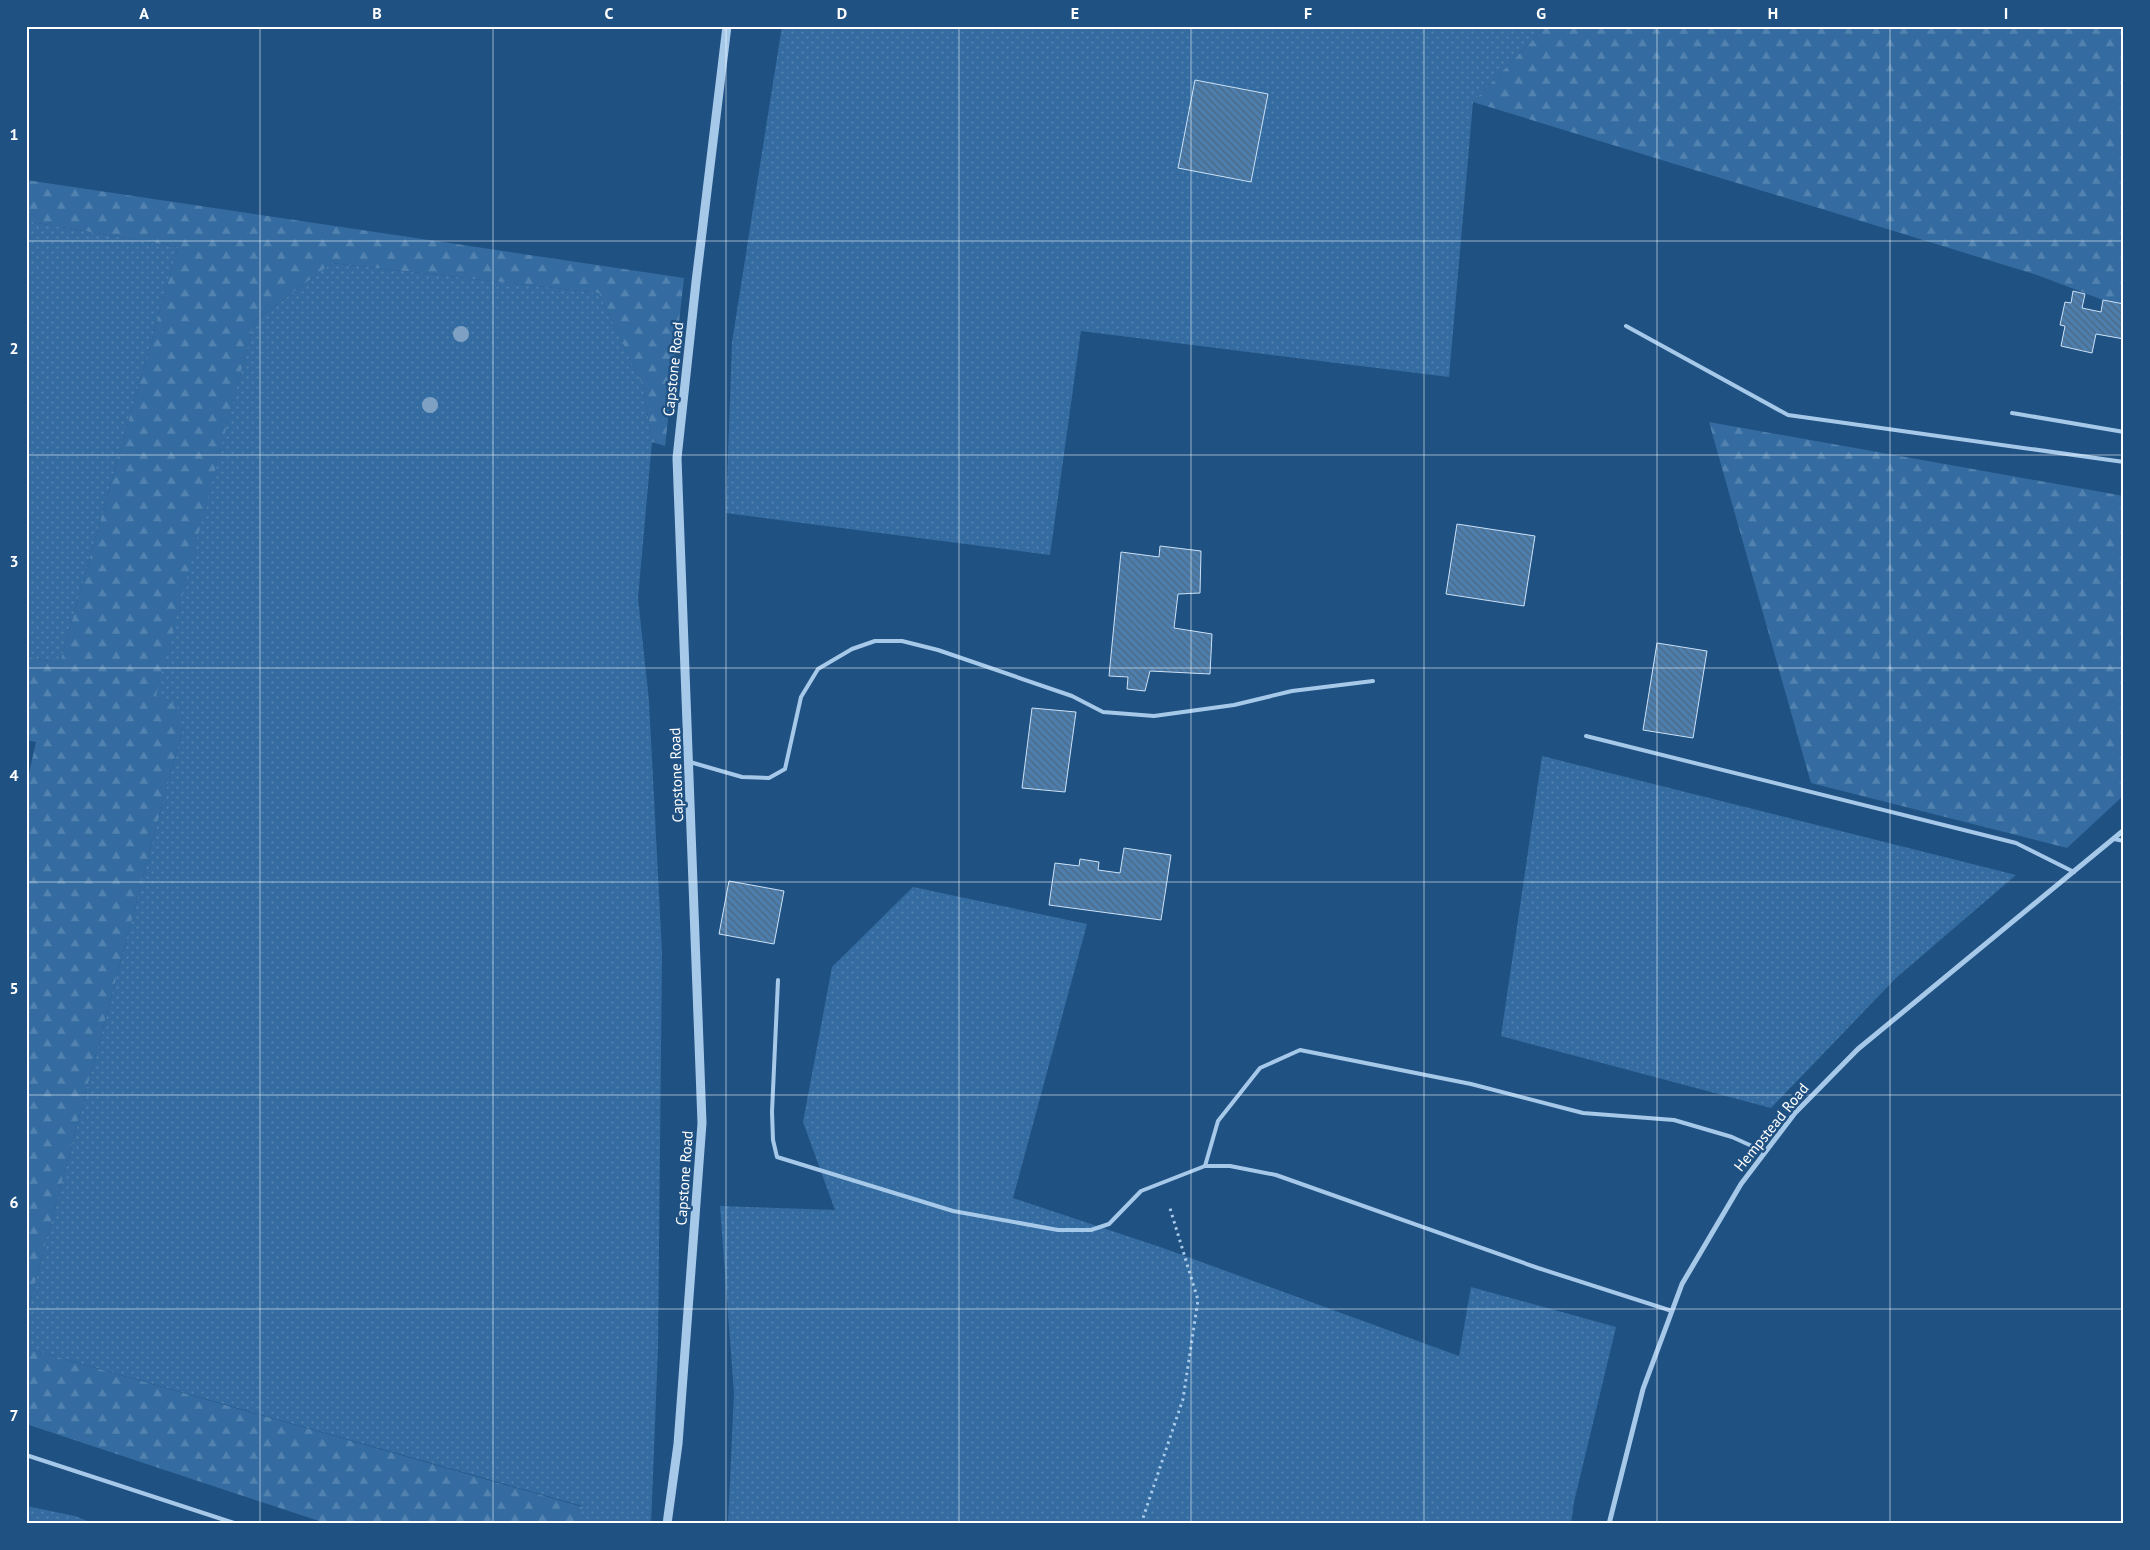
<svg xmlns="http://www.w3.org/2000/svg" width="2150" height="1550" viewBox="0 0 2150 1550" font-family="'PT Sans',sans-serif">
<defs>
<pattern id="grass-dots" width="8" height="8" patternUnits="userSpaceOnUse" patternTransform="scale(1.25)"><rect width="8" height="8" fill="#346ca1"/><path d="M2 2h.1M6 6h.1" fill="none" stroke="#5282af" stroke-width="1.8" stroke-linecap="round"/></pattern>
<pattern id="forest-firs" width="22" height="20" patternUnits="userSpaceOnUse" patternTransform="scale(1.25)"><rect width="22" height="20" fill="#346ca1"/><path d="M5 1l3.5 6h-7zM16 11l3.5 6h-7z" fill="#5282af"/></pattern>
<pattern id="building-back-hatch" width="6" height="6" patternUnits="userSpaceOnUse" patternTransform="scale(1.25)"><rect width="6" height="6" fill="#4d7ead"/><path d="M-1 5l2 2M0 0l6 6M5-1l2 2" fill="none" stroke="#4d6881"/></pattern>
</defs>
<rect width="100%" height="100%" fill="#205183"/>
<!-- grass -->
<g fill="url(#grass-dots)">
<polygon points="782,26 1546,26 1473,102 1449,377 1081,331 1050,555 726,513 732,342"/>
<polygon points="26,221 178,247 60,663 26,657"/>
<polygon points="332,263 599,293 643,386 652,442 638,598 649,701 662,952 658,1348 651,1524 576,1524 582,1506 26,1348 26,1317 183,727 155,696 254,322"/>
<polygon points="1542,756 2016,875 1896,978 1771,1108 1501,1036"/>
<polygon points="913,887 1087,924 1013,1198 1163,1248 1459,1356 1471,1287 1616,1327 1574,1502 1571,1524 728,1524 734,1393 720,1206 835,1210 803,1122 832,967"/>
<polygon points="26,1506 75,1516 95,1524 26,1524"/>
</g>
<!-- forest -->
<g fill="url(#forest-firs)">
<polygon points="1546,26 2124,26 2124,304 2103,300 2037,275 1473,102"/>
<polygon points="26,180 684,278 665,446 652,442 643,386 599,293 332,263 254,322 156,696 177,706 183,727 26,1317 26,787 36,742 26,740 26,657 60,663 178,247 26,221"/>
<polygon points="1709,422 2124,496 2124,795 2067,848 1811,783"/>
<polygon points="26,1348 583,1507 576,1524 328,1524 26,1424"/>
</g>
<!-- building -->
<g fill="url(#building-back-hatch)" stroke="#cbe2f7">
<polygon points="1195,80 1268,94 1251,182 1178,168"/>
<polygon points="2073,291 2085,294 2082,308 2101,312 2103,300 2124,304 2124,339 2096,334 2092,353 2061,346 2065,326 2060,325 2065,302 2071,303"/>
<polygon points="1457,524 1535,536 1524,606 1446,594"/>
<polygon points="1160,546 1201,551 1200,593 1178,594 1174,628 1212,634 1210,674 1150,671 1145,691 1127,689 1128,677 1109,676 1121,552 1159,557"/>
<polygon points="1657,643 1707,651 1693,738 1643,730"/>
<polygon points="1032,708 1076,712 1065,792 1022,788"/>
<polygon points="1124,848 1171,855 1161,920 1049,905 1055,863 1079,866 1080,859 1099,862 1098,870 1120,873"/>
<polygon points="729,881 784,891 774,944 719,934"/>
</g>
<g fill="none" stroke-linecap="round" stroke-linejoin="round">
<!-- path -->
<polyline stroke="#a7c9e9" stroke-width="3" stroke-dasharray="2.5 4" stroke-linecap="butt" points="1141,1524 1183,1399 1198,1300 1169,1205"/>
<!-- service -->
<g stroke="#a7c9e9" stroke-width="4">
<polyline points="1626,326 1788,415 2124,462"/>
<polyline points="2012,413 2124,432"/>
<polyline points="1586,736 2016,843 2074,872"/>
<polyline points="690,762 742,777 769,778 785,769 801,697 818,669 852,649 875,641 902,641 938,650 1072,696 1103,712 1154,716 1234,705 1292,691 1373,681"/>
<polyline points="2114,839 2124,841"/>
<polyline points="778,980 772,1112 773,1140 777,1157 953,1211 1058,1230 1091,1230 1109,1224 1141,1191 1205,1166 1230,1166 1276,1175 1538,1268 1672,1311"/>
<polyline points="1205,1166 1218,1121 1260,1068 1300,1050 1471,1084 1583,1113 1674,1120 1732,1137 1765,1152"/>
<polyline points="26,1455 237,1524"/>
</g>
<!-- minor -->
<polyline stroke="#a7c9e9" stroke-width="5" points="1609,1524 1643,1389 1682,1284 1741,1184 1795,1113 1858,1049 2124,830"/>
<!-- tertiary -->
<polyline stroke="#a7c9e9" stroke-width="9" points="667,1524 678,1444 702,1123 677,458 696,282 727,26"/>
</g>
<!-- trees -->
<g fill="#7ea1c3">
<circle cx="461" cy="334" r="8"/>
<circle cx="430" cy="405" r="8"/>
</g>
<!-- grid -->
<path fill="none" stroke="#fff" stroke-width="1" stroke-opacity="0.55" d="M260,26v1498M493,26v1498M726,26v1498M959,26v1498M1191,26v1498M1424,26v1498M1657,26v1498M1890,26v1498M26,241h2098M26,455h2098M26,668h2098M26,882h2098M26,1095h2098M26,1309h2098"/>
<g text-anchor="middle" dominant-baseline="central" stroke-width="5" stroke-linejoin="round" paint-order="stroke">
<!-- street labels -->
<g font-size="15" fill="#fff" stroke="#205183">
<text transform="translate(673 369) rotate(-84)">Capstone Road</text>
<text transform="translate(676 775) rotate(-92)">Capstone Road</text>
<text transform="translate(1771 1127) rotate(-51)">Hempstead Road</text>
<text transform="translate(684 1178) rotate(-86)">Capstone Road</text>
</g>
</g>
<!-- border -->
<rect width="2150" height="1550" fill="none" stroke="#205183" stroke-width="55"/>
<rect x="28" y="28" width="2094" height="1494" fill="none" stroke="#fff" stroke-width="2"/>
<g font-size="16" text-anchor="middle" font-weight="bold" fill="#fff">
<text x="144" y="19">A</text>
<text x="377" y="19">B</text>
<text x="609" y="19">C</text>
<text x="842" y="19">D</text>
<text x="1075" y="19">E</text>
<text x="1308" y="19">F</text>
<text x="1541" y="19">G</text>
<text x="1773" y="19">H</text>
<text x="2006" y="19">I</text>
<text x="14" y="140">1</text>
<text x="14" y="354">2</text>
<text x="14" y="567">3</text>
<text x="14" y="781">4</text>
<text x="14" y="994">5</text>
<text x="14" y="1208">6</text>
<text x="14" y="1421">7</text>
</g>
</svg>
